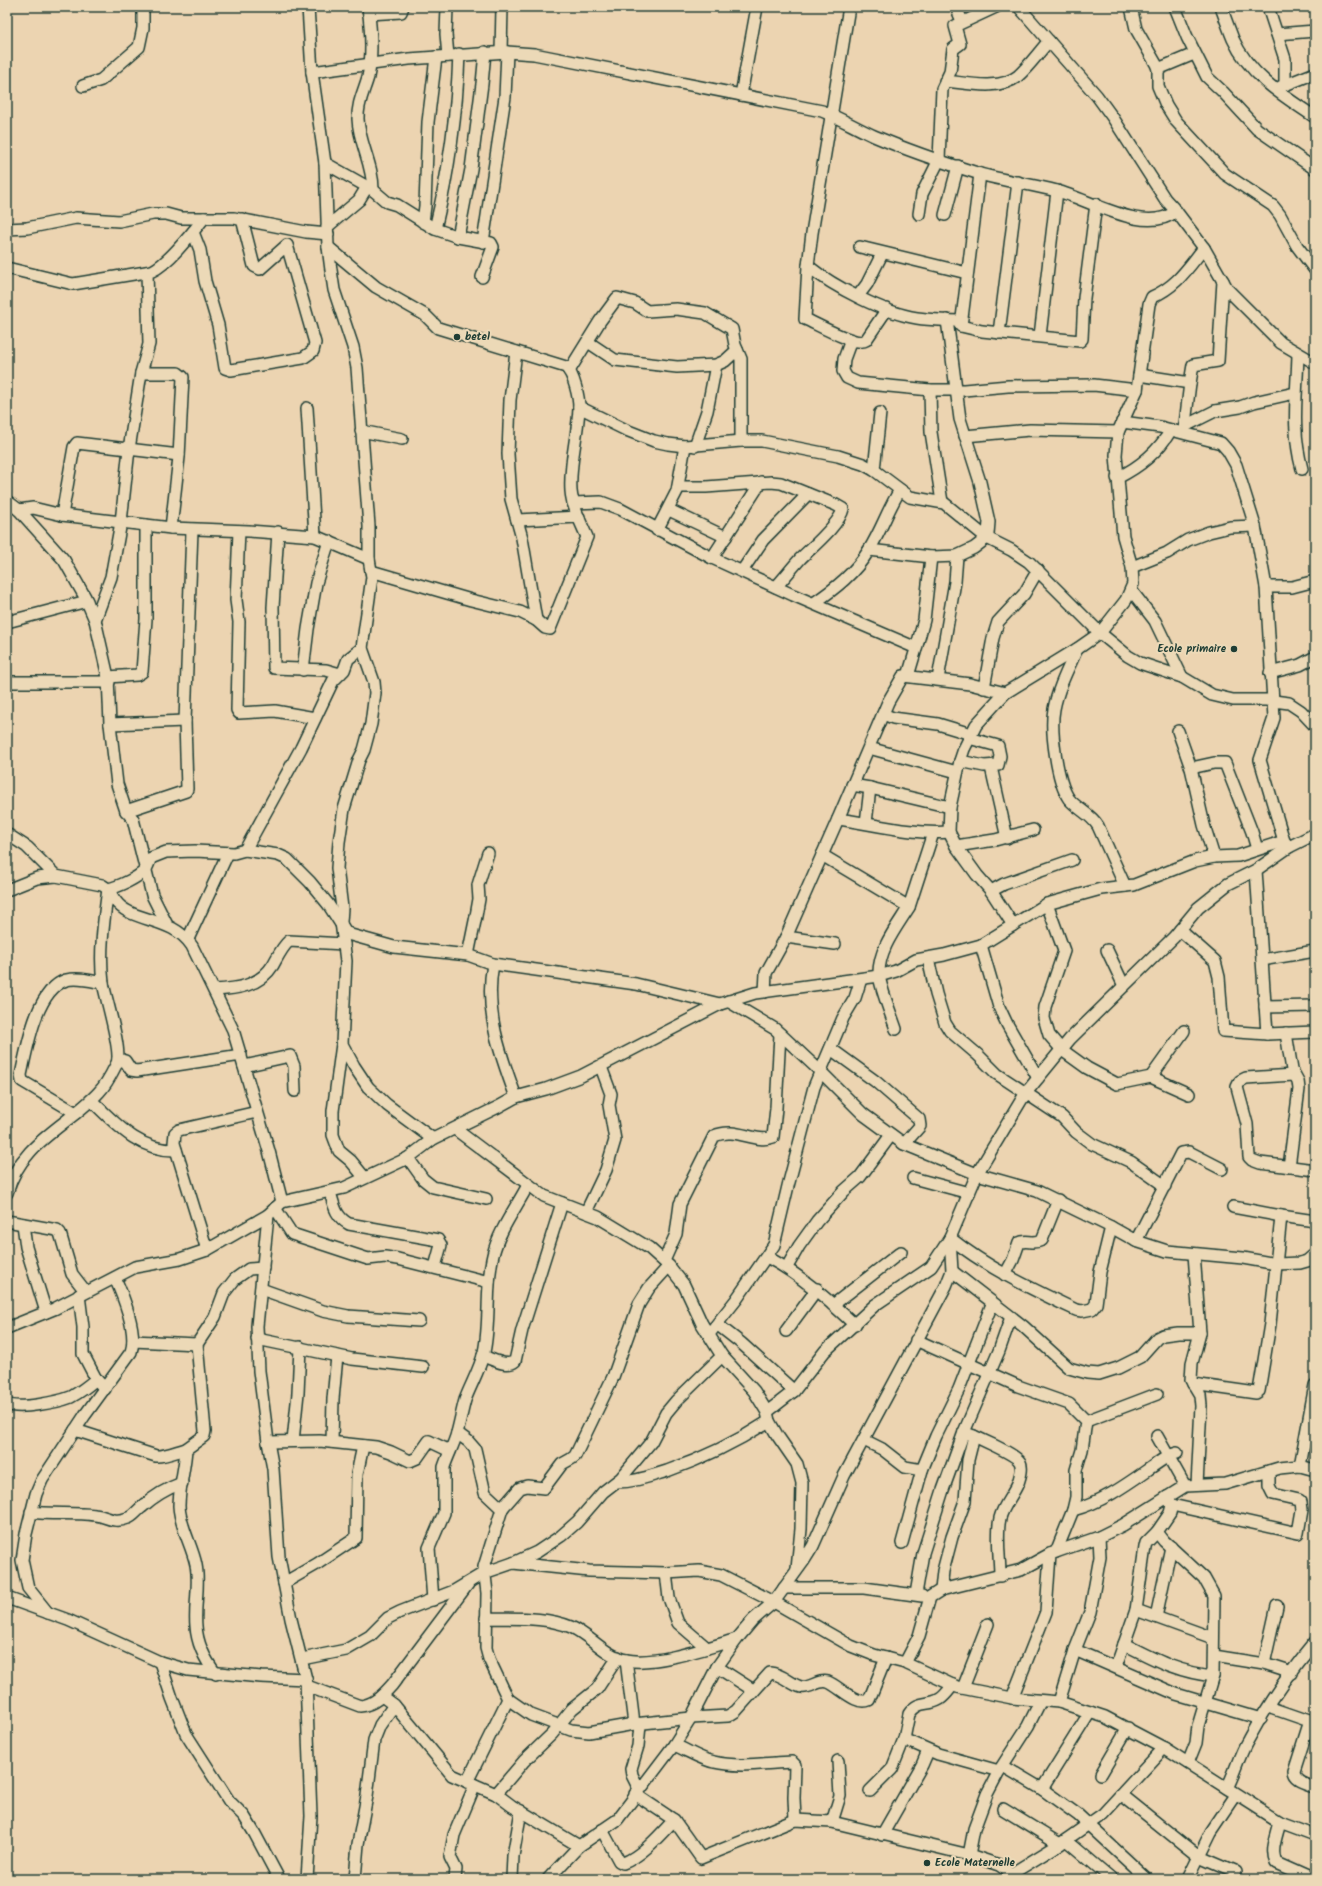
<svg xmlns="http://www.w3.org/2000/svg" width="1322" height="1886" viewBox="0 0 1322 1886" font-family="Kalam,sans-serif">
<rect width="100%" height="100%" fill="#ecd4b1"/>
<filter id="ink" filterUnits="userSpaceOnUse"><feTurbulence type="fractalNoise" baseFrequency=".025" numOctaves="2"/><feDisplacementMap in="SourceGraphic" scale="8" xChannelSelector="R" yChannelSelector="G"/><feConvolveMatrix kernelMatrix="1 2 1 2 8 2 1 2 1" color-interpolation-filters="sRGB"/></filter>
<g filter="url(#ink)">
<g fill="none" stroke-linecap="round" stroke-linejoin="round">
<defs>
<g id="minor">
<polyline points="308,7 312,72 325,163 328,247 331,270 334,290 353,347 357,368 369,526 369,559 372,577 362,648 374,682 375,693 371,724 364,750 359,760 344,809 339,842 337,868 342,908 341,922 346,961 342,1044 354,1066 368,1087 387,1105 433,1139"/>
<path d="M368,7c3,22 5,48 0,70 -4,14 -11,27 -10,42 1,24 15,45 15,71"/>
<polyline points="447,7 446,34 448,56"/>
<polyline points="956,7 962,21"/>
<polyline points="1019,7 1097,96 1113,118 1165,199 1176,211 1204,248 1228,290 1281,343 1315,363"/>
<polyline points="1131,7 1136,29 1156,64 1158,69 1158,86 1166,105 1176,121 1225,174 1273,206 1280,215 1297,246 1315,270"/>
<polyline points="1175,7 1187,37 1207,77 1223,92 1257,129 1315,169"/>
<path d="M1221,7c4,11 8,22 12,32 16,36 50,57 82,78"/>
<polyline points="1268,7 1285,59 1285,84"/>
<polyline points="369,14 401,12 403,7"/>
<polyline points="1277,34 1315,31"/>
<polyline points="501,52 502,7"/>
<polyline points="1158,69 1194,54"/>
<path d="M312,72l97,-13 98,-7 27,2 288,57c18,7 34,17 52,25 33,14 68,26 103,37 26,8 53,11 80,18 32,8 89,45 119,20"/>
<path d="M945,81c23,2 54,10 73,-5 11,-10 21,-24 31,-35"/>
<polyline points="83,86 101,80 139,47 143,28 143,7"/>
<polyline points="1280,87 1315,73"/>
<polyline points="741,95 757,7"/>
<polyline points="325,163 373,190 387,202 397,205 435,229 458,237 491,243 493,247 482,277"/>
<polyline points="919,214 922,194 939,160 942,89 950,72 953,49 960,44 955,26 996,7"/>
<polyline points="945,215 958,166"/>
<polyline points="423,222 425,206 428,122 436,57"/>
<polyline points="327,227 359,200 367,187"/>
<polyline points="7,229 27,228 76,218 119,221 153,214 166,214 181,218 204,218"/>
<path d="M435,229c14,-58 22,-116 24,-175"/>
<polyline points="193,232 200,250 205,281 218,325 225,368 231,370 303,358 313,351 315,343 287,245 260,269 254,266 242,219"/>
<polyline points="458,237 471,169 482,84 485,52"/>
<polyline points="483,242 505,97 507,52"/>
<path d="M328,247l48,40 49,28 13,13 128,39c8,8 13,30 13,41 -1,27 -10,55 -8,83 1,15 10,32 16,46l-37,92 -5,-1 -9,-8 -16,-8 -49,-12 -100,-29"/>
<polyline points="860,247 967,273"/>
<path d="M1204,248c-17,21 -27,38 -52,49l-3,7 -12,86 -19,42 -2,23 7,81 9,31 1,17 -7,16 -26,33 28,23 12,7 42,14 30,18 21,5h33l23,3 12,8 14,15"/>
<polyline points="808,266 812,233 849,7"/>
<path d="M7,268l66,16 79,-13c17,-8 40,-38 52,-53h30l72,14 22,2"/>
<polyline points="858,296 867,284 882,254"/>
<path d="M887,309l-21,31c-10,7 -49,-16 -61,-21l3,-53c26,21 76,47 109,52 13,2 27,2 40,3l4,5 21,5 98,10 2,-2 2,-41 12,-94"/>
<polyline points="961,326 980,174"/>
<polyline points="999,333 1018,182"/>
<polyline points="1040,336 1057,191"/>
<polyline points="851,340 844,359 843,371 847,378 858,383 930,390 964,390 1008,386 1094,385 1137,390"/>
<polyline points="588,342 615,360 677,367 716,365 725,361 737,350"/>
<polyline points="516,352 510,400 508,454 511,499 522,538 536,620"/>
<path d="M1298,354c-1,41 -7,74 4,115"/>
<polyline points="569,371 600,321 617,298 635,303 647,311 676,309 705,313 732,329 735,345 741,359 741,441"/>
<polyline points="141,373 178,373 183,377 179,457 171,528"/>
<polyline points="1139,375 1190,383 1184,432"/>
<polyline points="1190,383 1193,365 1218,361 1223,281"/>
<polyline points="930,390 931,432 942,502"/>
<polyline points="579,407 626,430 654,441 668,444 685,446 741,441 762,441 838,456 863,464 874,470 910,497 944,503 987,538 1011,550 1029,562 1100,633 1077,649 1005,693 976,725 964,749 960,761 950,807 949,832 956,846 977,875 991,891 1013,925"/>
<polyline points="307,408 315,536"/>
<polyline points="1122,422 1160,427 1221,443 1228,451 1236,465 1255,526 1266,587 1274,718 1260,760 1284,841"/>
<polyline points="1185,426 1215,411 1240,407 1254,402 1295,393"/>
<polyline points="361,431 402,439"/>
<polyline points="965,436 1030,430 1118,432"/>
<polyline points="695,446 707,411 716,365"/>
<polyline points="874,470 880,413"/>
<path d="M1117,478c23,-11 41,-26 54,-48"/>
<path d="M678,487h28l65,-5 10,1 55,22 7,4c-3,15 -32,39 -43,50 -8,9 -16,19 -24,28"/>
<polyline points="7,501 19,510 64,560 85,597 95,620 108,677 110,724 117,784 126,811 133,819 152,895 167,925"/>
<polyline points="573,503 601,502 620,509 712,558 793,595 914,647 916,649 908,676"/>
<polyline points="19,510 33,508 62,515 171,528 249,531 315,536 369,559"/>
<polyline points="669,510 726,537"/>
<polyline points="62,515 74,447 77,443 179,455"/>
<polyline points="517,520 579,517"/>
<polyline points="657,530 677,491 685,446"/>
<polyline points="239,531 236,600 239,622 237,710 239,713 275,711 315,718"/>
<polyline points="278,532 273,607 274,668 326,670 340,674"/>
<polyline points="869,550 931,557 957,556 974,548 987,538 988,534 989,522 980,482 960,419 947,320"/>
<polyline points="712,558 761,482"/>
<polyline points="1132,567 1167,553 1188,540 1209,532 1230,527 1255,526"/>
<polyline points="742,571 763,540 808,494"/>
<polyline points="1266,587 1292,587 1315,581"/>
<polyline points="1131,590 1155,621 1182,677"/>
<path d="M814,603c22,-15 41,-30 55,-53 12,-19 19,-41 31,-60"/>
<polyline points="95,620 111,577 121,522 129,449 141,373 149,344 147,272"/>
<polyline points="7,622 87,601"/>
<polyline points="916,649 924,620 931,557"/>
<path d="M1077,649c-9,20 -19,39 -23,60 -4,21 3,73 15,90 8,10 22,15 29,27l27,60"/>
<polyline points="303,670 308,629 316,583 329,541"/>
<polyline points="1270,673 1300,665 1315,657"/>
<polyline points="108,677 137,675 142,672 146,619 146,525"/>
<polyline points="938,679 955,582 957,556"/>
<polyline points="7,682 109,682"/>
<polyline points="984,688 993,638 998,622 1024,594 1038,570"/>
<polyline points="883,714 893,718 938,724 971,734"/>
<polyline points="110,724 185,721"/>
<polyline points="1178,731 1191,768 1204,825 1214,857"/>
<polyline points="869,748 957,772"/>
<polyline points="960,761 984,766 998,765 1000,756 998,746 969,738"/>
<polyline points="991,767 1007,838"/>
<polyline points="1191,768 1214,763 1225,763 1252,832 1257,849"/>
<polyline points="852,785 870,788 950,807"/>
<polyline points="126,811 186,791 187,789 185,721 192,530"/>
<polyline points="866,823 870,788"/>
<path d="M949,832c-37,3 -75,-8 -111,-13l50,-117 15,-26 67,8 35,9"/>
<path d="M7,834l20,13 29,29 46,9 6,4c10,-2 30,-11 37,-19 3,-3 4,-9 6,-12l15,-6 29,-1 39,2 11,-3 33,5 9,4 23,23 18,22 18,28 5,3 43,12 74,8 25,9 143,20 84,20"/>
<polyline points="956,846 995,840 1033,830"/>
<polyline points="245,850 301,748 333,681 344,670 348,659 362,648"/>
<polyline points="822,855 909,907 933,833"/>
<polyline points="1256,870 1267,1034"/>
<path d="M108,889c3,5 6,11 10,15 18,19 55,13 74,42l41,84 36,121 13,51"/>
<polyline points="7,890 37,878 56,876"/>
<polyline points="991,891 1004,884 1072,860"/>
<polyline points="1047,904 1064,951 1045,1007 1044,1018 1049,1035 1062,1050 1087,1068 1117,1084 1151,1077 1189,1094"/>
<polyline points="1180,930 1215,961 1219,977 1223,1031 1267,1034 1315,1032"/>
<polyline points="786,937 835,944"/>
<polyline points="188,939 228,853"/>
<polyline points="981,945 999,1007 1007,1024 1038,1078"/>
<polyline points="1107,950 1124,986"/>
<polyline points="468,955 476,916 479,899 478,885 488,853"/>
<polyline points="928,958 936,994 945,1023 950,1031 978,1055 997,1074 1062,1117 1076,1132 1092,1144 1131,1162 1165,1186"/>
<polyline points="1262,960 1315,951"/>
<path d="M493,964c-9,46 7,90 23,133"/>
<path d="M214,990c23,-1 46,-4 59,-25 4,-7 9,-18 16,-24l55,3"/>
<polyline points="765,992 766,973 786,937 838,819"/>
<polyline points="728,1001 775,1029 821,1072 863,1114 904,1144 977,1174 1037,1191 1111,1227 1136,1241 1167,1251 1243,1258 1277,1264 1300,1263 1307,1261 1315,1254"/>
<polyline points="1265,1007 1315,1006"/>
<path d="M896,1029c-5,-15 -15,-39 -17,-54 -1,-25 17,-47 30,-68"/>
<polyline points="1286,1033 1292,1070 1298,1081 1299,1089 1289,1167"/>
<polyline points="342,1044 333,1111 333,1135 339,1151 351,1161 364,1177"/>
<polyline points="831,1049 875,1081 919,1119 920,1126 904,1144"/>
<polyline points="118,1059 125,1061 131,1070 137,1071 241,1055"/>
<polyline points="244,1066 290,1056 294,1066 295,1091"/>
<polyline points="1294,1075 1246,1078 1240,1081 1237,1087 1247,1124 1249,1157 1252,1160 1260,1163 1315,1170"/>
<polyline points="1151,1077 1184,1031"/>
<path d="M91,1100c25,24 48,51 85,50"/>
<path d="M76,1113l-54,-32 -1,-6c6,-27 15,-85 45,-95 12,-3 26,1 37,3"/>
<polyline points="455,1129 544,1196 598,1217 649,1248 669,1266 684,1285 702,1324 722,1356 754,1391 767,1412 769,1421 777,1435 797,1464 802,1483 801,1529 797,1569"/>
<polyline points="408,1158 423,1179 433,1187 486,1199"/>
<polyline points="913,1178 969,1193"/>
<path d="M330,1192c4,14 6,25 19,32l89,16 3,5 -6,22"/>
<path d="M7,1193c13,-50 61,-67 92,-101 8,-8 13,-19 18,-29 5,-12 -11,-64 -14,-80 -4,-31 1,-64 5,-94"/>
<polyline points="1233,1207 1281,1216"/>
<polyline points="275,1208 292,1234 368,1259 385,1257 398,1259 489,1282"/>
<polyline points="586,1212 606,1170 615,1140 609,1105 611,1094 601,1067"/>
<polyline points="268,1215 257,1326 259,1371 268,1442 273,1469 279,1557 291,1619 306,1679 311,1816 307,1879"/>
<polyline points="7,1221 57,1230 60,1233 72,1274 86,1292"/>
<polyline points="23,1224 26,1247 46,1312"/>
<polyline points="1136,1241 1181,1153 1189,1152 1222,1169"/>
<polyline points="207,1250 174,1143 175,1133 179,1130 257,1112"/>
<polyline points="1194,1254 1200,1333 1192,1363 1191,1380 1200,1395 1201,1406 1197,1485"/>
<path d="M767,1257c34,18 60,42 88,68"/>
<path d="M664,1261l12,-27 4,-30 34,-68c22,-10 41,8 59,1l3,-29 4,-74"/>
<polyline points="787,1267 799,1246 817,1221 844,1191 860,1177 891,1135"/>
<polyline points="952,1271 1023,1326 1069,1368 1087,1373 1099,1374 1118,1368 1140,1357 1157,1338 1163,1335 1178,1333 1200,1333"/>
<path d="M1005,1275l8,-15 6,-17c8,-4 13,2 23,-3l16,-40"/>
<polyline points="261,1289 323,1311 348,1316 419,1321"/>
<polyline points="79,1295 83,1327 83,1354 96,1379 105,1389"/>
<polyline points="833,1305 901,1252"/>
<polyline points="718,1325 741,1343 794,1391"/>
<polyline points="7,1328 54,1309 135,1267 180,1259 207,1250 268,1215 282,1202 344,1188 408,1158 433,1139 498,1107 516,1097 546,1089 581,1076 720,1004 755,993 879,976 896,971 916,960 944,955 981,945 1047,904 1101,889 1134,885 1195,861 1214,857 1238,856 1284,841 1289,847"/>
<polyline points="786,1331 817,1289"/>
<polyline points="709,1334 736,1300 774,1245 788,1186 814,1087 843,1018 855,998 861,979"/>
<polyline points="257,1339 352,1359 423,1367"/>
<polyline points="916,1340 1018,1386 1069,1404 1086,1421 1082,1450 1076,1470 1076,1497 1073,1510 1056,1552"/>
<polyline points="133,1341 197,1344"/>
<path d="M483,1356c9,3 24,12 32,5l7,-31 40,-127"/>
<polyline points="1193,1384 1256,1393 1259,1391 1270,1324 1281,1216 1315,1221"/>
<path d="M7,1404c12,6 51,-2 64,-7 9,-5 17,-11 25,-18"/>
<path d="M767,1412l27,-21 31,-40 50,-46 56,-38 19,-29c39,31 82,51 126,72l6,1 10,-2 4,-5 4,-32 11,-45"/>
<polyline points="1086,1421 1157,1394"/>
<path d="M75,1430l81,26c7,1 22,-5 30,-7"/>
<path d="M964,1432c10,4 52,22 56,30 3,6 0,15 -2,21 -5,12 -15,23 -18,35 -4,18 0,40 0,58"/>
<polyline points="457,1433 468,1441 475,1449 485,1493 502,1509"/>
<polyline points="1157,1436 1185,1486"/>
<polyline points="864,1440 882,1449 905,1467 922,1470"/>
<polyline points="293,1441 298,1393 300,1347"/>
<polyline points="268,1442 320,1441 376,1447 391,1452 410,1461 417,1458 429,1441 450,1451"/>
<polyline points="332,1442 333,1399 337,1356"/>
<polyline points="1300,1466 1315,1385"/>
<path d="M617,1482c18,0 33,-6 50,-11 37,-13 70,-29 102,-50"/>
<polyline points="1167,1497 1172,1505 1170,1513 1157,1532 1164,1541 1204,1578 1214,1596 1213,1676 1198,1726 1196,1743 1188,1763"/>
<polyline points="1172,1505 1298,1533 1302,1510 1301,1502 1299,1500 1273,1494 1269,1486 1269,1471"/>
<path d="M1073,1510c37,-10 64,-34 95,-54l9,-3"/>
<path d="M31,1512c21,3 43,0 64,3 13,1 17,9 33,3 6,-2 9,-8 14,-11 11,-10 26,-19 40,-24"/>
<polyline points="902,1543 922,1470 936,1436 959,1389 992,1304"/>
<polyline points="513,1563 589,1571 666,1573 699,1571 721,1575 774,1602 851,1646 874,1655 905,1663 957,1687 1012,1698 1059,1702 1105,1717 1164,1748 1280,1822 1315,1835"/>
<polyline points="666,1573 669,1598 678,1623 707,1648"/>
<polyline points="284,1583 317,1564 356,1538 357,1474 363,1446"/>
<polyline points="784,1588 864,1588 922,1596"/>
<polyline points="941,1590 943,1571 952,1537 965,1501 968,1460 974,1436"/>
<polyline points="916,1594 923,1553 943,1490 964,1432 999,1351 1011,1317"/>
<polyline points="7,1598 68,1620 160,1662 188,1670 261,1677 306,1679"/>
<path d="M433,1600l-4,-52 15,-35v-46c4,-12 10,-23 13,-34 3,-11 5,-22 8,-33 6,-16 15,-31 19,-48 7,-32 1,-65 9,-97 6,-25 23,-47 35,-70"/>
<polyline points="1136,1610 1213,1638"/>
<path d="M48,1613l-20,-25 -6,-28 4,-26 10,-40 6,-14 43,-65 46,-63c7,-20 -8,-56 -16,-74"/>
<polyline points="1156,1617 1171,1547"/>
<path d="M486,1618c29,1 58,-2 85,9 19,8 34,29 55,33 29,6 81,-12 111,-21"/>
<path d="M1124,1644c32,16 53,28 89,32"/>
<polyline points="1075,1650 1176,1694 1261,1719"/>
<polyline points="1214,1656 1264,1664 1292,1673"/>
<polyline points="302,1659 346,1650 370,1636 388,1618 400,1612 454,1591 484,1573 513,1563 537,1552 561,1536 577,1522 603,1492 621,1478 651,1442 666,1413 676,1401 722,1356"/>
<polyline points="626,1660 634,1724"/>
<polyline points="160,1662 172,1698 186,1734 229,1801 244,1816 255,1834 279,1879"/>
<polyline points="905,1663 919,1636 930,1597 941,1590 1021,1570 1050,1554 1099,1537 1123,1525 1185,1486 1225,1484 1279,1468 1300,1466 1315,1470"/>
<polyline points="1264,1664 1277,1606"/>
<polyline points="717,1667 753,1690"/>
<polyline points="1116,1667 1136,1610 1145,1547 1146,1543 1157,1532"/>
<path d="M216,1674c-10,-13 -19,-31 -20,-48 -2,-21 4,-40 0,-61 -4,-20 -16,-38 -17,-59 0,-19 6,-38 7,-57l18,-13 1,-5 -8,-87 18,-27 9,-24 11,-14 14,-10 14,-1"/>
<path d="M307,1686l53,20c14,-1 23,-11 32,-21l76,-101"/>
<polyline points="963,1688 988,1624"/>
<polyline points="382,1696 394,1705 452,1775 496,1794 512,1806 579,1846"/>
<polyline points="1012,1698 1046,1612 1050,1554"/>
<path d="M508,1699l23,16 40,15 18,2 45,-8 57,-6 37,-2 8,-5 34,-38c13,1 20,11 31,14 9,2 18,-8 27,-5 11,4 28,24 41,18l17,-42"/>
<polyline points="1059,1702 1075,1650 1090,1612 1100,1557 1099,1537"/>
<polyline points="1269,1707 1315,1723"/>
<path d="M1310,1721l-16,50c0,10 13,12 21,15"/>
<polyline points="904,1739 938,1754 999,1771"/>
<path d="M674,1745c13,5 26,14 40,17 25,6 53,1 78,0l3,3 -1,33 1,22"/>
<polyline points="1003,1766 1042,1789 1078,1815 1147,1879"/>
<polyline points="1101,1774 1128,1728"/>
<polyline points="467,1782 508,1699 489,1659 486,1648 487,1593 484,1567 502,1509 505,1505 520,1488 527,1486 544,1488 562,1464 571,1459 575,1456 613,1377 639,1304 649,1288 669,1266"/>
<path d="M1227,1788c8,-15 12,-33 21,-48 18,-34 42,-68 67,-98"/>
<polyline points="639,1789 632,1775 631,1769 638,1746 640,1725"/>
<polyline points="1042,1789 1090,1712"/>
<path d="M870,1791l22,-22 12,-30 5,-25c10,-15 18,-7 31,-15 5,-3 9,-9 13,-14"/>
<polyline points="496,1794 524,1761 552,1734 572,1709 597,1689 618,1657"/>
<polyline points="635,1794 674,1820 701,1858 795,1820 832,1822 969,1855 999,1865 1012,1874"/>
<polyline points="1122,1795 1199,1857 1234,1872"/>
<polyline points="1003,1809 1060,1844"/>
<polyline points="832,1822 840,1796 838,1761"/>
<path d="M1280,1822c-3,14 -10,28 -4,41l36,16"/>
<path d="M602,1830l17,31 4,2c18,-6 38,-29 51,-43"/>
<polyline points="882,1835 922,1765 928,1751"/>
<polyline points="1066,1840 1112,1879"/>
<polyline points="969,1855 974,1829 987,1794 999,1771 1028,1726 1040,1702"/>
<polyline points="1008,1878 1016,1871 1060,1844 1103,1814 1164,1748"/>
<polyline points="355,1879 358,1844 367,1796 374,1740 380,1725 394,1705"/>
<polyline points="455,1879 456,1869 450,1857 454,1835 475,1785"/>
<polyline points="512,1879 513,1856 521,1811"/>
<polyline points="548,1879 579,1846 617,1820 674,1745 691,1718 717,1667 737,1639 753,1620 774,1602 803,1562 813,1546 844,1476 946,1286 952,1271 950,1238 977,1174 1025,1094 1070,1039 1174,937 1198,908 1228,884 1256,870 1289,847 1315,834"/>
<polyline points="1188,1879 1211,1832 1236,1795"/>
</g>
</defs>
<!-- minor casing -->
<use href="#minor" stroke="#1f3d34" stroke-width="14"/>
<!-- minor -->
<use href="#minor" stroke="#ecd9b7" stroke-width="11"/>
</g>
</g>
<!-- markers -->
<g fill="#1f3d34" stroke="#ecd9b7" stroke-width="1.5">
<circle cx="457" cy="337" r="4"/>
<circle cx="1234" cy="649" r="4"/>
<circle cx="927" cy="1863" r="4"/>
</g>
<g text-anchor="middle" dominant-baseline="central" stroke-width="4" stroke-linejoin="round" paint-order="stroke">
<!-- poi labels -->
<g font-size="11" font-weight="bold" fill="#1f3d34" stroke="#ecd9b7" text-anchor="start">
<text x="465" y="337">betel</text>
<text x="1226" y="649" text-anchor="end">Ecole primaire</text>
<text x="935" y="1863">Ecole Maternelle</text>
</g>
</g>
<!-- margin -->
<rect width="1322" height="1886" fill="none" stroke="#ecd9b7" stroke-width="24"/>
<rect x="12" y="12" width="1298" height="1862" fill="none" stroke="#1f3d34" stroke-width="1.5" filter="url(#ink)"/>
</svg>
